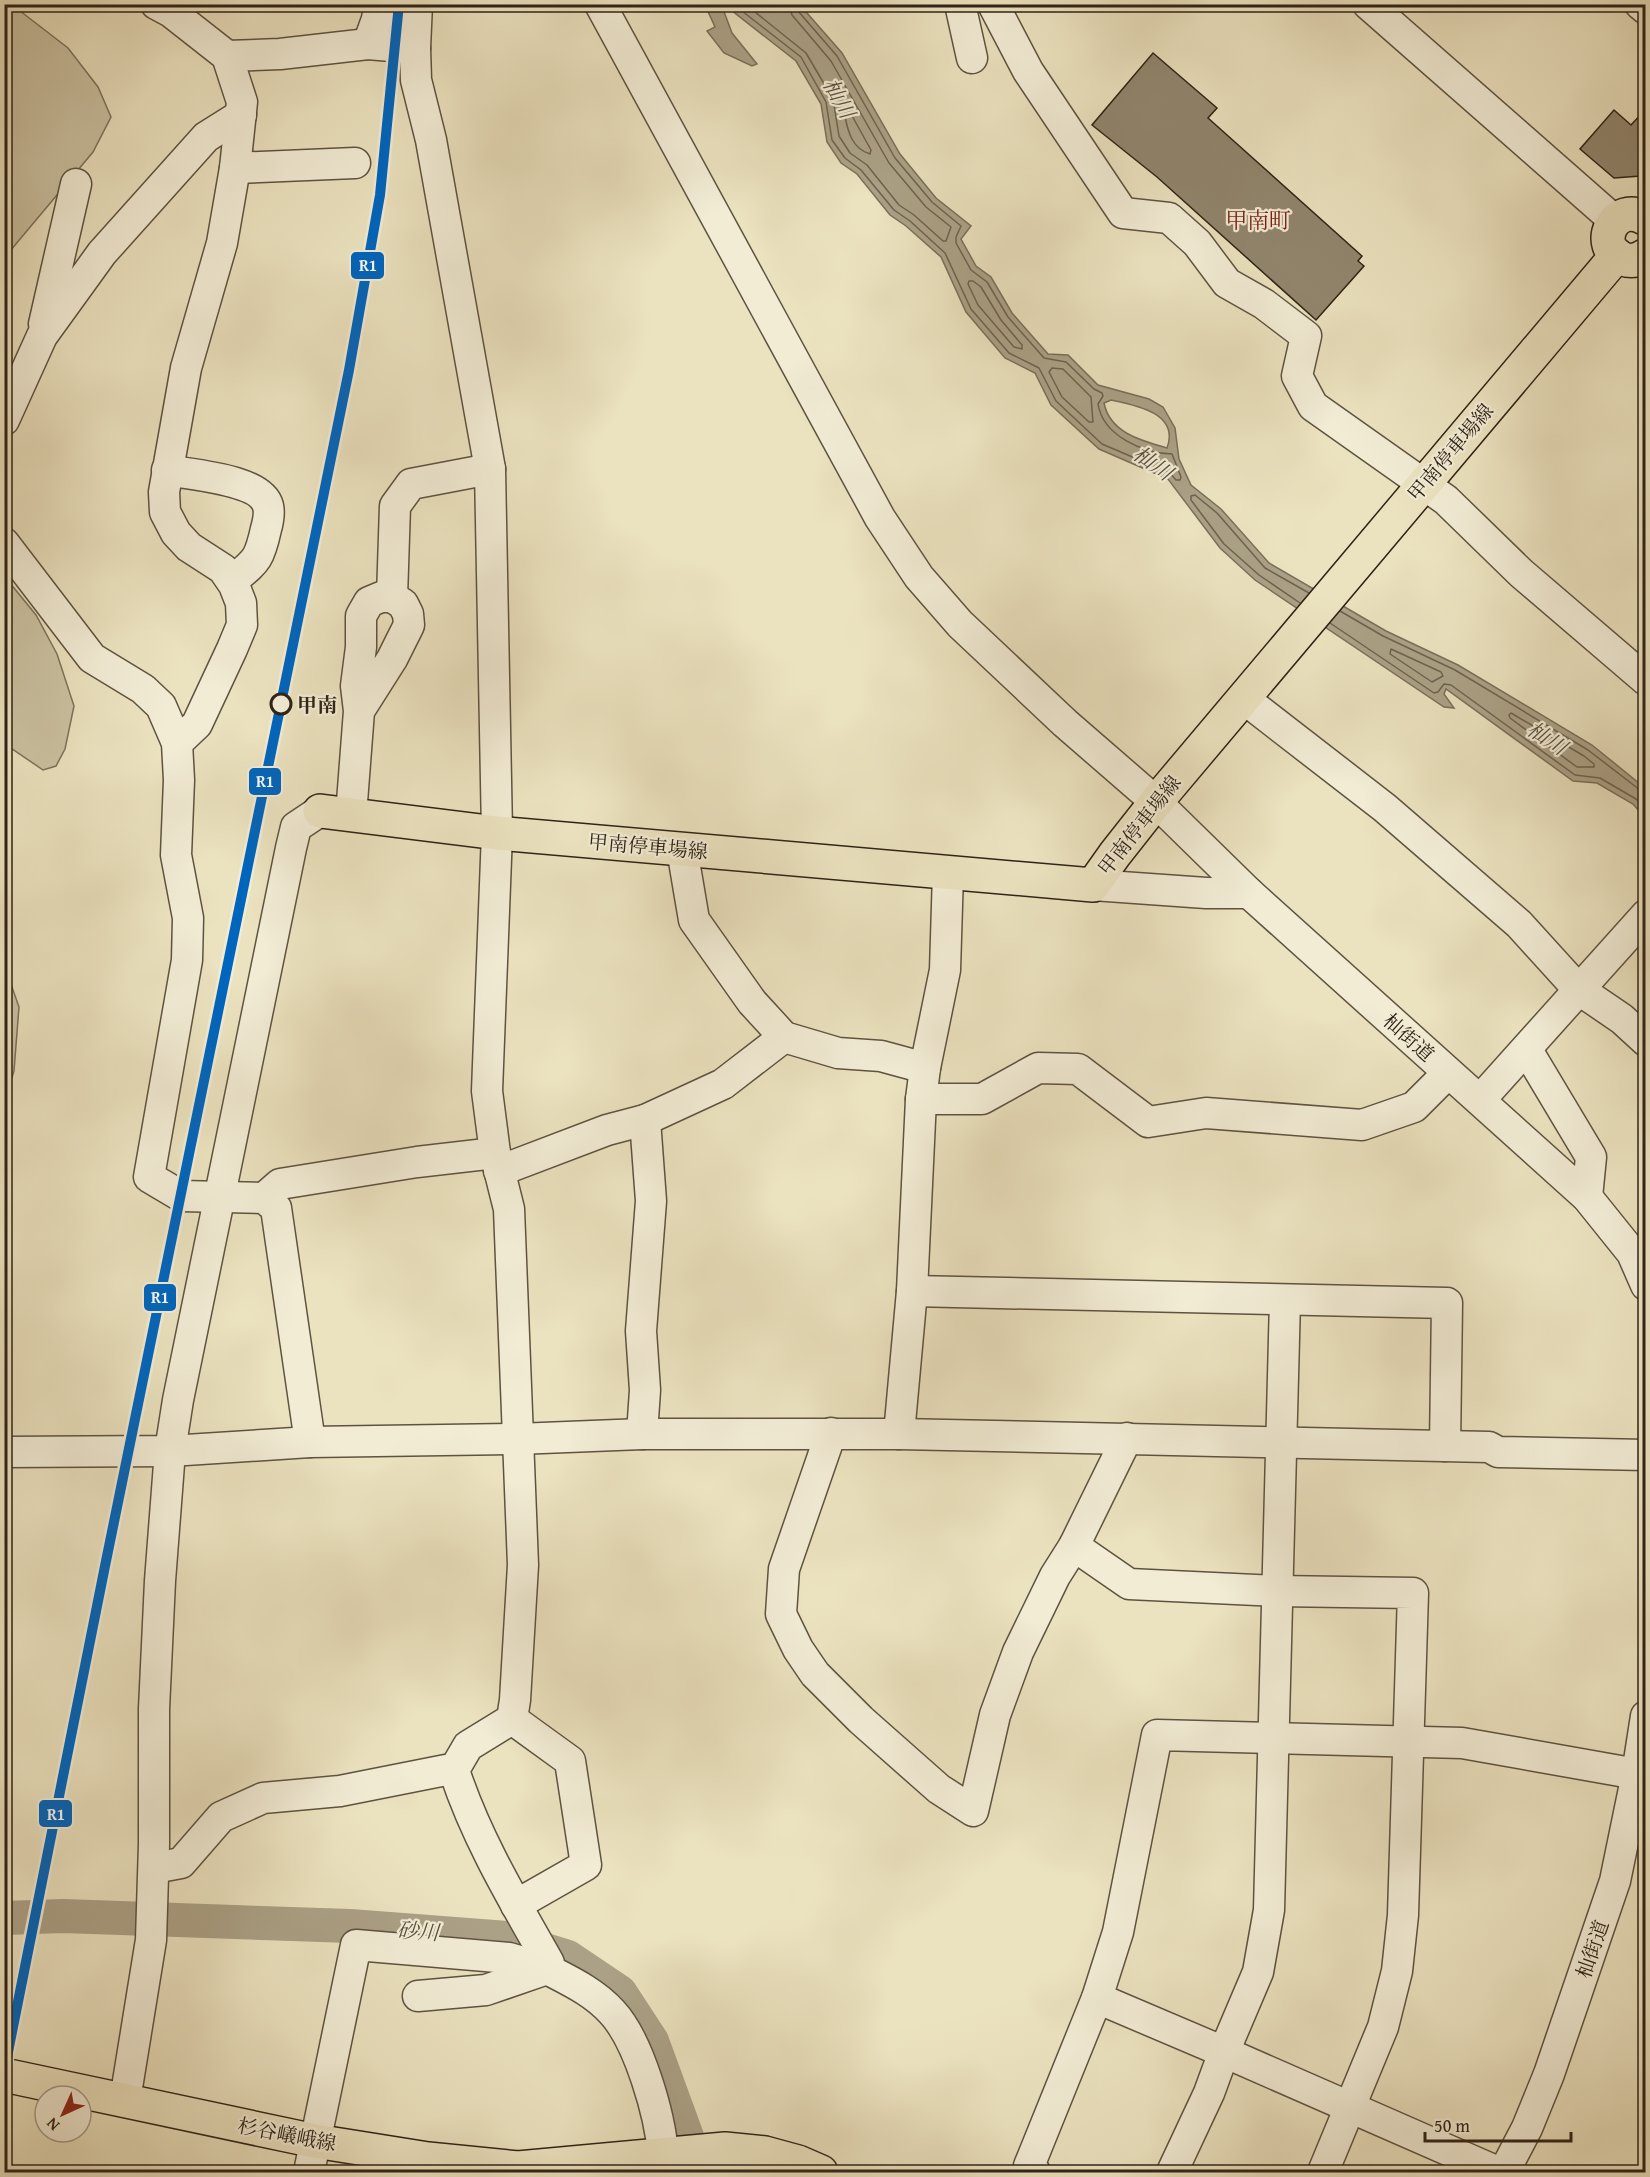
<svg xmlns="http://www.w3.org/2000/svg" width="1650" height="2177" viewBox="0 0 1650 2177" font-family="'Gentium Book Plus','Noto Serif JP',serif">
<rect width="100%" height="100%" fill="#ebe2bf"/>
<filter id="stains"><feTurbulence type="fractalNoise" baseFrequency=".00333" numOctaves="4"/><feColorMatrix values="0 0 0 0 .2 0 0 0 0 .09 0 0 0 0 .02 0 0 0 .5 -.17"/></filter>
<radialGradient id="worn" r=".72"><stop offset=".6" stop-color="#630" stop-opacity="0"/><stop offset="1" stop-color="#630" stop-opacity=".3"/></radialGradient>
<!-- green -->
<g fill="#cbc2a2" stroke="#7d725c" stroke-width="1.5">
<polygon points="11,4 68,48 98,87 111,117 93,152 5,257 4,5"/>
<polygon points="5,577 36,615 57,654 74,706 65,749 56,766 43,770 5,744"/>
<polygon points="5,967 19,1007 14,1071 5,1099"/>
</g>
<!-- water -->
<path fill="#aba186" stroke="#796f5a" stroke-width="1.5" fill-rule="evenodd" d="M705,5h95l42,48 58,101 36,44 35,28 -10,13 15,27 15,11 21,36 36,41 20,1 30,30 51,14 14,8 12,21 4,31 12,26 30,24 48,54 117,68 72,34 134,80 53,43v30l-12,-14 -36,-21 -24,-2 -127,-92 -2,5 10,14 -10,-1 -189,-127 -35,-32 -52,-69 -69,-30 -48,-44 -16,-32 -30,-15 -39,-46 -25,-55 -35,-31 -16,-11 -33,-41 -16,-11 -14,-21 -6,-38 -25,-43 -69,-54 -4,2 9,24 25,31 -5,2 -28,-13 -17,-22 8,-4zM1111,400c24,5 69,13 56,48 -25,-7 -57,-15 -63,-45z"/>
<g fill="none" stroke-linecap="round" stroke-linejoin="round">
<!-- shore -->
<g stroke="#6d624e" stroke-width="1.5">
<path d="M733,4l68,53 25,45 6,38 13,18 16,12 33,40 16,11 35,32 26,56 38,44 30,15 17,33 46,43 68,29 6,7h4l1,-3 -9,-23c-29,-1 -69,-18 -74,-50l5,-8 -1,-3 -8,-4 -28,-27 -22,-4 -36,-41 -21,-35 -16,-12 -15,-27v-6l5,-11 -29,-24 -37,-44 -58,-102 -39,-45 -2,-7"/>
<polyline points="745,4 806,53 833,99 839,136 850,153 867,165 899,205 914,215 943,241 946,241 951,227 926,207 889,163 831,61 792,15 789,4"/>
<path d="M847,113l4,1 20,36 -1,4c-17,-5 -22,-21 -25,-38z"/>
<polygon points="969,281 973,281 981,287 1001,320 1022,345 1022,349 1014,347 978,305 968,284"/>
<polygon points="1052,368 1063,369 1091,397 1093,422 1089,422 1062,397 1049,372"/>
<polyline points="1300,603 1259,575 1224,544 1191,500 1191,496 1195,495 1217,513 1265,568 1309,593"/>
<polyline points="1340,611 1383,636 1455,670 1588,750 1640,790 1646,792"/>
<polyline points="1330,623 1434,693 1438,692 1444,684 1451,685 1575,775 1600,778 1636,799 1646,810"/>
<polygon points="1391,649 1441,672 1443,676 1432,682 1390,654"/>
<polygon points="1511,713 1584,756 1594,764 1594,767 1577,767 1510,718 1509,715"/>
</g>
<!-- river -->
<polyline stroke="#aba186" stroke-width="34" points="4,1918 63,1916 350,1926 507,1938 568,1957 620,1992 652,2041 700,2172"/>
</g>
<!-- building -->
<g fill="#91866e" stroke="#2f2317" stroke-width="1.5">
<polygon points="1153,53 1217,108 1208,118 1362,256 1358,261 1364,266 1316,320 1157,177 1092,125"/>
<polygon points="1646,109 1646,171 1641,176 1614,178 1580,149 1614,110 1631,125"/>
</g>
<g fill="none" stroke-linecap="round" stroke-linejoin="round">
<defs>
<g id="minor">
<polyline points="156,4 171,12 227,56 242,102 235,168 222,243 186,368 164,492 165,512 176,533 189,547 223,569 234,585 241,603 242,625 232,649 197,724 177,743"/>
<path d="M417,4l-2,44 1,32 15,60 59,329 7,364 -10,258 8,62 14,56 14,356 -8,135 -3,19 -44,27 -14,24c22,68 60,131 95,193l-2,6c23,12 47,23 65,43 27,29 48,103 51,142"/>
<polyline points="600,4 880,518 919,577 960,624 1065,723 1156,802 1249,893 1587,1197 1632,1253 1646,1285"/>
<polyline points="960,4 972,58"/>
<polyline points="993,4 1028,71 1123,213 1169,218 1197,243 1227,283 1264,304 1306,336 1297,376 1313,406 1446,500 1521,573 1646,680"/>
<polyline points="1368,4 1615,221"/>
<polyline points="1640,4 1646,9"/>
<polyline points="368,44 377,19 379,4"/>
<polyline points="227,56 280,54 368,44 415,48"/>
<polyline points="235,168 355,163"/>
<polyline points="44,324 76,184"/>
<polyline points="4,420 42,336 102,253 206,137 241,115"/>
<path d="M167,470c24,5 94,9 101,36 2,8 0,16 -2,23 -7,32 -10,32 -34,52"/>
<polyline points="4,543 92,658 143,689 161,706 177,743 179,780 176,855 188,918 187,960 149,1177 181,1196 264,1198 276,1208 310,1442"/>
<polyline points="392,597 395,506 411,484 490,469"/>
<polyline points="1243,698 1385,808 1519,924 1578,989 1622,1019 1646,1041"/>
<polyline points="351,815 359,711 356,686 361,647 361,616 369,602 381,597 392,597 403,604 408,614 409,625 392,659 359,711"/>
<polyline points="682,849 694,920 752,1002 784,1037 838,1053 881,1056 925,1068"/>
<polyline points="1093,885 1206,893 1249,893"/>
<polyline points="1527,1050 1591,1157 1587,1197"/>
<polyline points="921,1099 982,1099 1038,1068 1078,1069 1148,1122 1206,1113 1362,1125 1414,1107 1448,1073"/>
<polyline points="1480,1100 1646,915"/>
<polyline points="499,1171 607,1130 645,1120 723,1084 784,1037"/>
<polyline points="264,1198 280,1184 417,1162 495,1153"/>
<polyline points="912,1291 1447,1303 1445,1446"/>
<polyline points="831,1433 784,1569 781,1614 798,1649 815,1674 861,1720 939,1789 973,1811 995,1715 1018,1652 1055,1576 1074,1546 1127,1438"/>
<polyline points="642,1434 645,1390 641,1331 651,1201 645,1120"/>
<polyline points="899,1434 912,1291 921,1099 925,1068 945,970 948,873"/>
<polyline points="4,1452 170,1451 310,1442 517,1439 642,1434 899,1434 1489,1447 1498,1452 1646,1455"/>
<polyline points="1074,1546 1129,1584 1276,1591 1413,1593 1403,1915 1397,1971 1383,2027 1323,2172"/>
<polyline points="512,1719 570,1761 586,1865 516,1905"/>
<polyline points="154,1868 181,1863 221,1817 263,1798 340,1791 446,1770 454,1770"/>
<polyline points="418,1996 486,1990 547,1969"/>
<polyline points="1097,1998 1224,2052 1498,2172"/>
<polyline points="125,2100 151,1940 154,1844 154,1709 160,1581 170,1451 178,1400 291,848 296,827 320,811"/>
<polyline points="309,2172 356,1945 509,1958 547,1969"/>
<polyline points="1035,2172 1029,2166 1097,1998 1118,1932 1157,1735 1462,1743 1637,1774"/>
<polyline points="1172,2172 1209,2093 1224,2052 1258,1972 1269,1910 1285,1300"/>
<polyline points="1504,2172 1527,2128 1549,2074 1615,1881 1637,1774 1646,1716"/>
</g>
<g id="major">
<path d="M1646,219c-32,-20 -54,28 -23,40 8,3 16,1 23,-4"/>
<polyline points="320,811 497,833 1093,885 1115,854 1156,802 1617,255"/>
<polyline points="4,2075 315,2141 428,2159 518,2168 725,2149 765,2153 798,2162 821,2172"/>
</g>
</defs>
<!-- minor casing -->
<use href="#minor" stroke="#5e5341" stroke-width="33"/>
<!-- major casing -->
<use href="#major" stroke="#2f2317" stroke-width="36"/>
<!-- minor -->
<use href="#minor" stroke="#f2ecd5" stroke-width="30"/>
<!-- major -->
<use href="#major" stroke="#ebe2bf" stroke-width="33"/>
<defs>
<polyline id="rail-1" points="4,2072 105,1566 349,370 380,195 399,4"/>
</defs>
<!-- rail-1 casing -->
<use href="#rail-1" stroke="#f2ecd5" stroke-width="15"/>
<!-- rail-1 -->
<use href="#rail-1" stroke="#0065bd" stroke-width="10"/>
</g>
<!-- markers -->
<circle fill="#f2ecd5" stroke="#2f2317" stroke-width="3" cx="281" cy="704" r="10"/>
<g text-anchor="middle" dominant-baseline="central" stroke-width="4.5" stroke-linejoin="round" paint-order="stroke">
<!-- street labels -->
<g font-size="20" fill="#2f2317" stroke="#f2ecd5">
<text transform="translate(1450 452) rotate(-50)">甲南停車場線</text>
<text transform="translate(1139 825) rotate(-52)">甲南停車場線</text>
<text transform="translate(648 846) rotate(5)">甲南停車場線</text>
<text transform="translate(1409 1037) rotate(42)">杣街道</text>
<text transform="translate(1592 1949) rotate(-71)">杣街道</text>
<text transform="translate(287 2134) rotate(11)">杉谷嶬峨線</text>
</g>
<!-- stop labels -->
<g font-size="20" font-weight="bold" fill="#2f2317" stroke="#f2ecd5" text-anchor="start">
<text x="297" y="704">甲南</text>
</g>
<!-- water labels -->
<g font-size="21" font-style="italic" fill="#5a4f3e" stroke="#f2ecd5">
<text transform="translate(839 98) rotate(61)">杣川</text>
<text transform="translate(1153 463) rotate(35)">杣川</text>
<text transform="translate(1547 738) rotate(33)">杣川</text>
<text transform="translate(418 1931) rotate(4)">砂川</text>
</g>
<!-- quarter labels -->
<g font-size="22" fill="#7a1f14" stroke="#f2ecd5">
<text x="1258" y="220">甲南町</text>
</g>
</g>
<g stroke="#f2ecd5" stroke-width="2">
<rect x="350" y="251" width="35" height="29" rx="6" fill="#0065bd"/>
<rect x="248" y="767" width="34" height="29" rx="6" fill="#0065bd"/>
<rect x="143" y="1283" width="34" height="29" rx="6" fill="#0065bd"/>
<rect x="38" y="1799" width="35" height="29" rx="6" fill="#0065bd"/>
</g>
<g font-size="16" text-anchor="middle" font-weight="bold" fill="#fff">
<text x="368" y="271">R1</text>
<text x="265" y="787">R1</text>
<text x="160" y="1303">R1</text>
<text x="56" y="1820">R1</text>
</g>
<!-- margin -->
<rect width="1650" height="2177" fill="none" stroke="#ebe2bf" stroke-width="24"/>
<rect x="6" y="6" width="1638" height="2165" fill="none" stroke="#2f2317" stroke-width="3"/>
<rect x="12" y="12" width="1626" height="2153" fill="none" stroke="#2f2317" stroke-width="1.5"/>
<!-- north arrow -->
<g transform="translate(63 2114) rotate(225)"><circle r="28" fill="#f2ecd5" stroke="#a49c89" stroke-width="1.5"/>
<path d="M0-4.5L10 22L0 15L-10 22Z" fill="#8f2418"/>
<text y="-9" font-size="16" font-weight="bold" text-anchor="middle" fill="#2f2317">N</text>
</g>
<!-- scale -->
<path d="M1425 2132v9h146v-9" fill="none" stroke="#2f2317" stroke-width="3"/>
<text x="1434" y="2132" font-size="18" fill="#2f2317" stroke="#f2ecd5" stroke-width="4.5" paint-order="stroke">50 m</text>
<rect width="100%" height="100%" filter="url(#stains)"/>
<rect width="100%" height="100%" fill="url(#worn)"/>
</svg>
